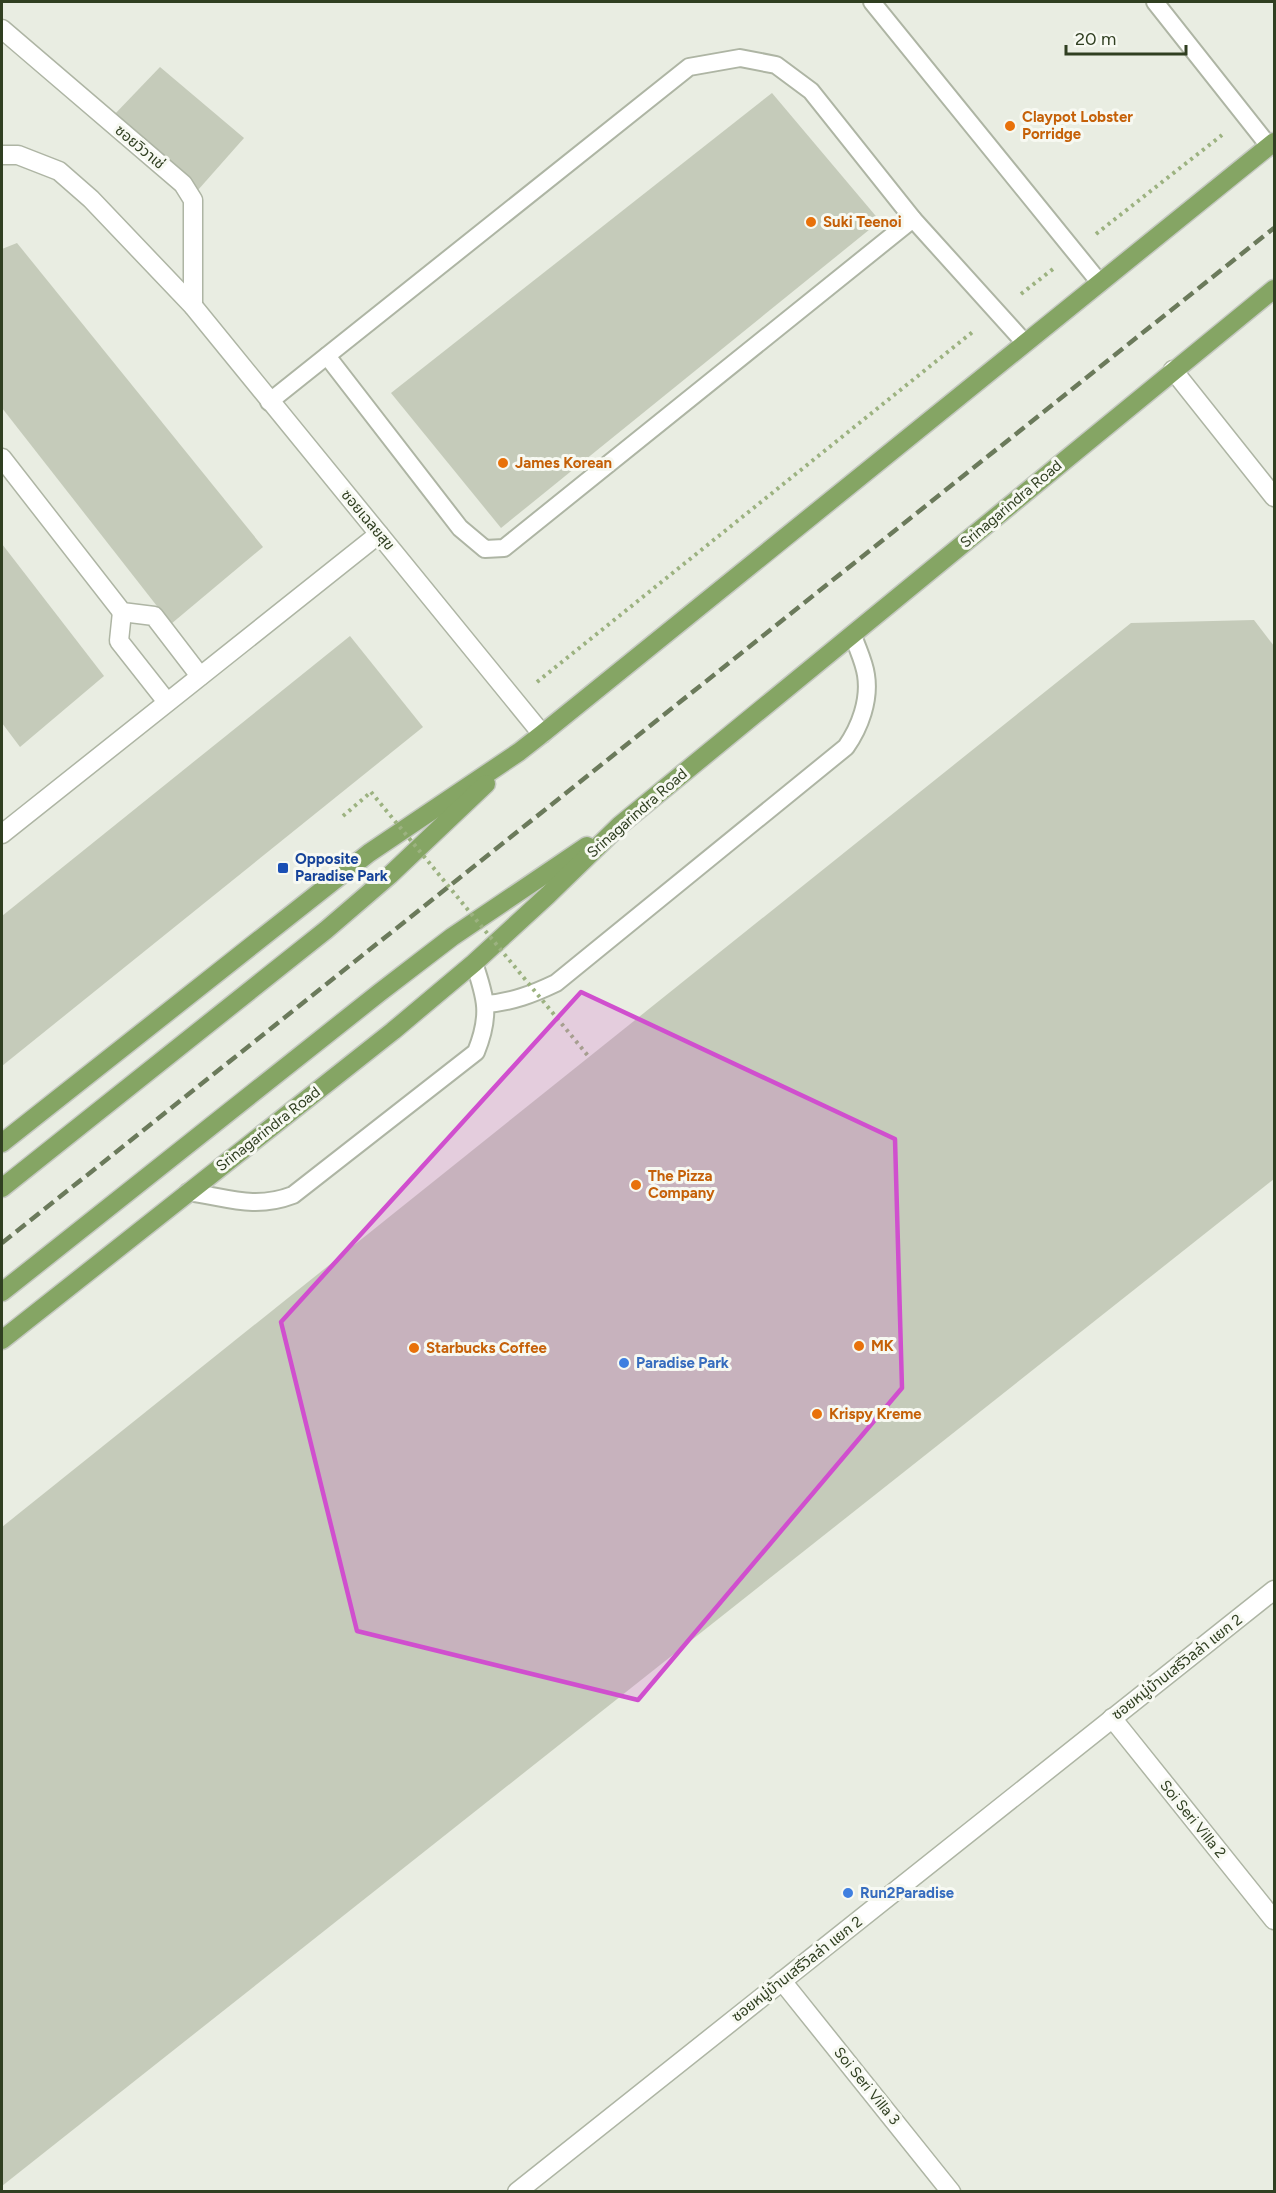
<svg xmlns="http://www.w3.org/2000/svg" width="1276" height="2193" viewBox="0 0 1276 2193" font-family="Figtree,'Noto Sans Thai',sans-serif">
<rect width="100%" height="100%" fill="#e9ede2"/>
<!-- building -->
<g fill="#c5cbba">
<polygon points="160,67 244,138 198,190 113,116"/>
<polygon points="772,93 880,221 501,528 391,393"/>
<polygon points="17,243 263,547 171,624 2,408 2,249"/>
<polygon points="2,544 104,676 20,747 2,723"/>
<polygon points="1254,620 1274,646 1274,1179 2,2186 2,1527 1131,623"/>
<polygon points="350,636 423,727 2,1066 2,916"/>
</g>
<g fill="none" stroke-linecap="round" stroke-linejoin="round">
<defs>
<g id="lane">
<polyline points="872,2 1100,283"/>
<polyline points="1155,2 1269,146"/>
<polyline points="327,356 460,528 485,549 504,548 913,219"/>
<polyline points="269,402 689,67 740,58 776,65 811,91 913,219 1025,343"/>
<path d="M486,1004c26,-2 47,-10 70,-21l290,-236c14,-20 24,-47 20,-72 -2,-14 -9,-27 -13,-40"/>
<path d="M188,1192c38,5 66,18 105,3l183,-143c15,-37 10,-54 -2,-89"/>
</g>
<g id="street">
<polyline points="2,29 183,184 193,200 193,306"/>
<polyline points="2,155 18,155 59,171 91,199 193,306 542,734"/>
<polyline points="1173,370 1274,497"/>
<polyline points="2,458 122,612 154,616 200,676"/>
<polyline points="122,612 119,641 167,702"/>
<polyline points="2,834 379,534"/>
<polyline points="1112,1718 1274,1920"/>
<polyline points="782,1981 951,2192"/>
<polyline points="517,2192 1274,1590"/>
</g>
<g id="primary">
<polyline points="2,1143 369,853 519,752 542,734 1274,142"/>
<polyline points="2,1188 326,930 390,875 486,784"/>
<polyline points="2,1292 379,993 452,937 587,846"/>
<polyline points="2,1340 393,1031 474,963 548,895 620,825 1274,289"/>
</g>
</defs>
<!-- lane casing -->
<use href="#lane" stroke="#aeb5a4" stroke-width="20"/>
<!-- street casing -->
<use href="#street" stroke="#aeb5a4" stroke-width="21"/>
<!-- primary casing -->
<use href="#primary" stroke="#c5c9c1" stroke-width="21"/>
<!-- path -->
<g stroke="#9cb280" stroke-width="4" stroke-dasharray="3 4.5" stroke-linecap="butt">
<polyline points="1096,234 1222,135"/>
<polyline points="1021,294 1053,269"/>
<polyline points="537,682 975,330"/>
<polyline points="343,816 371,792"/>
</g>
<!-- lane -->
<use href="#lane" stroke="#fff" stroke-width="16"/>
<!-- street -->
<use href="#street" stroke="#fff" stroke-width="18"/>
<!-- primary -->
<use href="#primary" stroke="#85a564" stroke-width="18"/>
<!-- rail -->
<polyline stroke="#6b7a5b" stroke-width="4.5" stroke-dasharray="12 6" stroke-linecap="butt" points="2,1243 1274,228"/>
<!-- path-bridge -->
<polyline stroke="#9cb280" stroke-width="4" stroke-dasharray="3 4.5" stroke-linecap="butt" points="371,792 589,1057"/>
</g>
<!-- marked area -->
<path fill="#d04fce" fill-opacity="0.2" stroke="#d04fce" stroke-width="4.5" stroke-linejoin="round" d="M581,992l314,147 7,249 -264,312 -281,-69 -76,-309z"/>
<!-- markers -->
<g fill="#e8710a" stroke="#f7f9f2" stroke-width="2">
<circle cx="1010" cy="126" r="6"/>
<circle cx="811" cy="222" r="6"/>
<circle cx="503" cy="463" r="6"/>
<circle cx="636" cy="1185" r="6"/>
<circle cx="859" cy="1346" r="6"/>
<circle cx="414" cy="1348" r="6"/>
<circle cx="817" cy="1414" r="6"/>
</g>
<rect fill="#1a4fb4" stroke="#f7f9f2" stroke-width="2" x="277" y="862" width="12" height="12" rx="3"/>
<g fill="#3f7fe0" stroke="#f7f9f2" stroke-width="2">
<circle cx="624" cy="1363" r="6"/>
<circle cx="848" cy="1893" r="6"/>
</g>
<g text-anchor="middle" dominant-baseline="central" stroke-width="6" stroke-linejoin="round" paint-order="stroke">
<!-- food labels -->
<g font-size="15" font-weight="bold" fill="#c56008" stroke="#f7f9f2" text-anchor="start">
<text x="1022" y="117">Claypot Lobster<tspan x="1022" dy="17">Porridge</tspan></text>
<text x="823" y="222">Suki Teenoi</text>
<text x="515" y="463">James Korean</text>
<text x="648" y="1176">The Pizza<tspan x="648" dy="17">Company</tspan></text>
<text x="871" y="1346">MK</text>
<text x="426" y="1348">Starbucks Coffee</text>
<text x="829" y="1414">Krispy Kreme</text>
</g>
<!-- street labels -->
<g font-size="15" fill="#303f21" stroke="#f7f9f2">
<text transform="translate(140 147) rotate(40)">ซอยวิวาเช่</text>
<text transform="translate(1011 504) rotate(-40)">Srinagarindra Road</text>
<text transform="translate(368 520) rotate(50)">ซอยเฉลยสุข</text>
<text transform="translate(637 813) rotate(-41)">Srinagarindra Road</text>
<text transform="translate(268 1129) rotate(-38)">Srinagarindra Road</text>
<text transform="translate(1177 1667) rotate(-38)">ซอยหมู่บ้านเสรีวิลล่า แยก 2</text>
<text transform="translate(1193 1819) rotate(51)">Soi Seri Villa 2</text>
<text transform="translate(797 1969) rotate(-38)">ซอยหมู่บ้านเสรีวิลล่า แยก 2</text>
<text transform="translate(867 2086) rotate(51)">Soi Seri Villa 3</text>
</g>
<!-- transit labels -->
<g font-size="15" font-weight="bold" fill="#164399" stroke="#f7f9f2" text-anchor="start">
<text x="295" y="859">Opposite<tspan x="295" dy="17">Paradise Park</tspan></text>
</g>
<!-- shop labels -->
<g font-size="15" font-weight="bold" fill="#366cbe" stroke="#f7f9f2" text-anchor="start">
<text x="636" y="1363">Paradise Park</text>
<text x="860" y="1893">Run2Paradise</text>
</g>
</g>
<!-- border -->
<rect width="1276" height="2193" fill="none" stroke="#303f21" stroke-width="6"/>
<!-- scale -->
<path d="M1066 45v9h120v-9" fill="none" stroke="#303f21" stroke-width="3"/>
<text x="1075" y="45" font-size="18" fill="#303f21" stroke="#f7f9f2" stroke-width="4.5" paint-order="stroke">20 m</text>
</svg>
